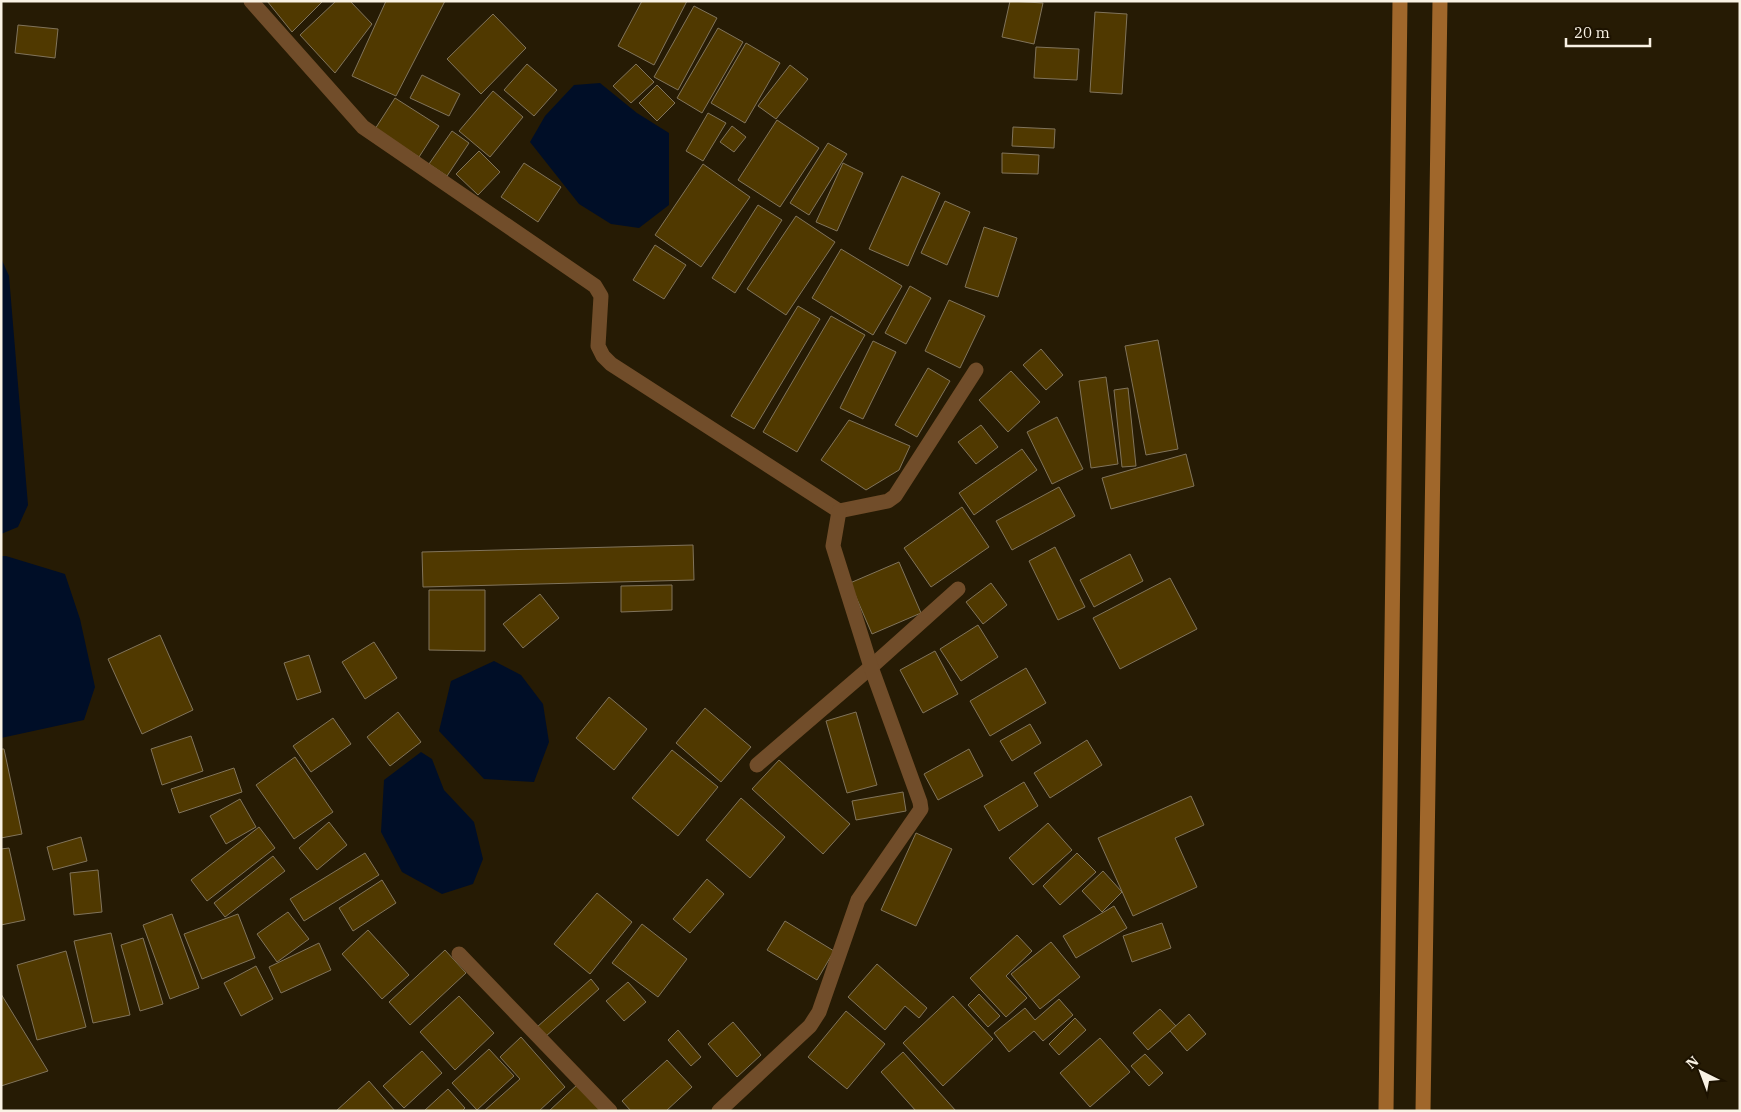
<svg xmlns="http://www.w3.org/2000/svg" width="1741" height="1112" viewBox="0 0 1741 1112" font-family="'IBM Plex Serif',serif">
<rect width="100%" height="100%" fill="#261b04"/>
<!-- water -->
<g fill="#000e27">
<polygon points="600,83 637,113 669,133 669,205 639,228 611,224 579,204 530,142 545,116 574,85"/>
<polygon points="1,258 9,276 28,505 18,527 1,534"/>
<polygon points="1,556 6,556 65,574 80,619 95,687 84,720 1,738"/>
<polygon points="494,661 521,675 543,704 549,742 534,782 484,779 439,731 451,681"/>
<polygon points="421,752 432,759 444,790 474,822 483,859 473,884 442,894 402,872 381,832 384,780"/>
</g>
<!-- building -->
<g fill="#503900" stroke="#81745b">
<polygon points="267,1 323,1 292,32"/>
<polygon points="336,1 350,1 372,24 335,73 300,35"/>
<polygon points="386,1 445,1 396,96 352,76"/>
<polygon points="642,1 687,1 654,65 618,46"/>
<polygon points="1010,1 1043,3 1034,44 1002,37"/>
<polygon points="694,6 717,18 678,90 654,77"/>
<polygon points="1095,12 1127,14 1122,94 1090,92"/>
<polygon points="493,14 526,48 481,94 447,59"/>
<polygon points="18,25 58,29 55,58 15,53"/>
<polygon points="718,28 743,42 702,113 677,98"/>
<polygon points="746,43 780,63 745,123 711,103"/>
<polygon points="1036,47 1079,49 1077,80 1034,78"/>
<polygon points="527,64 557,90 534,116 504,90"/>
<polygon points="636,64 654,82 631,103 613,86"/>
<polygon points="790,65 808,79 776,119 758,106"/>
<polygon points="422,75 460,94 449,116 410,98"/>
<polygon points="657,85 675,103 657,121 639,103"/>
<polygon points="493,91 523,117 490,157 459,131"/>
<polygon points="395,98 439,126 419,157 375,129"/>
<polygon points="708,113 726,123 703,161 686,151"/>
<polygon points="777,120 819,148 780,207 738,180"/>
<polygon points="732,126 746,137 734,152 720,142"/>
<polygon points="1013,127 1055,129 1054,148 1012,146"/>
<polygon points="452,131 469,143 447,176 429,164"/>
<polygon points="828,143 847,154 809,215 790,203"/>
<polygon points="479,151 500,172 478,195 456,174"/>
<polygon points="1002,153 1039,155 1038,174 1002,173"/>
<polygon points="524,163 561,187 538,222 501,197"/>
<polygon points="843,163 863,173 837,231 816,222"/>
<polygon points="703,164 750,197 701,267 655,235"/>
<polygon points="902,176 940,193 908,266 869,249"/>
<polygon points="945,201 970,212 947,265 921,253"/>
<polygon points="758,205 782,220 735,293 712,278"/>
<polygon points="796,216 835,242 786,315 747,289"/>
<polygon points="984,227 1017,238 998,297 965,287"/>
<polygon points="655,245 686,265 664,299 633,280"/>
<polygon points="841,249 902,286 873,335 812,298"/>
<polygon points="910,286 931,298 906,344 885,333"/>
<polygon points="949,300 985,316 960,368 925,351"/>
<polygon points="798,306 820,319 754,429 731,416"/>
<polygon points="831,316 865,335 797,452 763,432"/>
<polygon points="1158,340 1178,449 1146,455 1125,346"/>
<polygon points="873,341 896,352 863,419 840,408"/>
<polygon points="1041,349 1063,375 1046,390 1023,365"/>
<polygon points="928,368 950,381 917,437 895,425"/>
<polygon points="1011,371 1040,402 1008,432 979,400"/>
<polygon points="1106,377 1118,464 1091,468 1079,381"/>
<polygon points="1128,388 1136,466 1122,467 1114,390"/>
<polygon points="1057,417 1083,469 1052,484 1027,432"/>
<polygon points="849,420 910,446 899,470 866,490 821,460"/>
<polygon points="981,425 998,447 976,464 958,442"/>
<polygon points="1022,449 1037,470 974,515 959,493"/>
<polygon points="1186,454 1194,486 1111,509 1102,478"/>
<polygon points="1059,487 1075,516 1012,550 996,521"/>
<polygon points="962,507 989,547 931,587 904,548"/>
<polygon points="693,545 694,580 423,587 422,552"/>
<polygon points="1055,547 1085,607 1058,620 1029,561"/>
<polygon points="1130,554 1143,581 1094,607 1080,580"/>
<polygon points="899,562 921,613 872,634 850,583"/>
<polygon points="1170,578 1197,629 1120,669 1093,618"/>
<polygon points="991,583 1007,605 983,624 966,602"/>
<polygon points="672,585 672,610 621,612 621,586"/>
<polygon points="429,590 485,590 485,651 429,650"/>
<polygon points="540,594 559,618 523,648 503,624"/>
<polygon points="978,625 998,657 961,681 940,649"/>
<polygon points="160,635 193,710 142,734 108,659"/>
<polygon points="374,642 397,678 365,699 342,662"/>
<polygon points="935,651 958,694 923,713 900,670"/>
<polygon points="309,655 321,692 297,700 284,663"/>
<polygon points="1026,668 1046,703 990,736 970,701"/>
<polygon points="609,697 647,729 614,770 576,738"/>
<polygon points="705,708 751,747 721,782 676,743"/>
<polygon points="398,712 421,742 390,766 367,737"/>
<polygon points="856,712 877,785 847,793 826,721"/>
<polygon points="333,718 351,744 311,772 293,746"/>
<polygon points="1030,724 1041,743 1012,761 1000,741"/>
<polygon points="191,736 203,771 162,785 151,749"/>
<polygon points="1087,740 1102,765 1050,798 1034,773"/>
<polygon points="1,749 4,749 22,834 1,838"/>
<polygon points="969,749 983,776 938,800 924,774"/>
<polygon points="672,750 718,787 678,836 632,798"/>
<polygon points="295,757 333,812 294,839 256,785"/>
<polygon points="779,760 850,824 823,854 752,789"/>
<polygon points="234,768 242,792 179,813 171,789"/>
<polygon points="1024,782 1038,806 999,831 984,806"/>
<polygon points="903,792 906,811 856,820 852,801"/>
<polygon points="1191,796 1204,825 1175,838 1197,887 1133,916 1098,838"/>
<polygon points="741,798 785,837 750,878 706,840"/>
<polygon points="240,799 256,827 226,844 210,816"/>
<polygon points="329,822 347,845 317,870 299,848"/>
<polygon points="1048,823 1072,850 1033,885 1009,858"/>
<polygon points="259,827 275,848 207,901 191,880"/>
<polygon points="916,833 952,849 916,926 881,910"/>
<polygon points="81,837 87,861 53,870 47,847"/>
<polygon points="9,848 25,920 1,925 1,849"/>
<polygon points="365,853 379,875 304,921 290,899"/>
<polygon points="1077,853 1096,872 1060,905 1043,886"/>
<polygon points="273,856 285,871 225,917 214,903"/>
<polygon points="98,870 102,912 74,915 70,873"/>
<polygon points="1103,871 1122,892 1102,912 1082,891"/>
<polygon points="707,879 724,894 690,933 673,919"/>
<polygon points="382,880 396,903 353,931 339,908"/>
<polygon points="597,893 632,922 590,974 554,944"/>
<polygon points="1114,906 1127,928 1076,958 1063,936"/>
<polygon points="288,912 309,939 277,962 257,934"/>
<polygon points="172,914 199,988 170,999 143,925"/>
<polygon points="238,914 255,958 202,979 184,934"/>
<polygon points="785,921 834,951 817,980 767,950"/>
<polygon points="1162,923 1171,948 1132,962 1123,936"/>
<polygon points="642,924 687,959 658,997 612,963"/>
<polygon points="368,930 409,975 382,999 342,954"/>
<polygon points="111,933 130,1015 93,1023 74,941"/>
<polygon points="1017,935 1032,951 1006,976 1027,998 1006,1017 970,978"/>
<polygon points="143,938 163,1004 140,1011 121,945"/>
<polygon points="1051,942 1080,977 1040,1009 1011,974"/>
<polygon points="319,943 331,970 281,993 269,967"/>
<polygon points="445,950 466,973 410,1025 389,1002"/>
<polygon points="66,951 86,1027 37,1040 17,965"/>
<polygon points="877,964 927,1008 919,1018 905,1006 885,1030 848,997"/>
<polygon points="256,966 273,999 241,1016 224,983"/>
<polygon points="591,979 599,989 545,1037 537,1027"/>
<polygon points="628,982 646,1002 624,1021 606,1001"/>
<polygon points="1,994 48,1071 1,1086"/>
<polygon points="979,994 1000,1016 988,1027 968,1005"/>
<polygon points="459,996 494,1033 455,1070 420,1032"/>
<polygon points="953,996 993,1039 943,1086 903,1043"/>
<polygon points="1059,999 1073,1015 1043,1041 1034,1031 1009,1052 994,1033 1025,1008 1035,1020"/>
<polygon points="1160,1009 1176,1026 1148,1050 1133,1033"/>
<polygon points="846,1011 885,1044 847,1089 808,1057"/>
<polygon points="1189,1014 1206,1034 1187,1051 1170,1031"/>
<polygon points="1075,1018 1086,1030 1059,1055 1049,1044"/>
<polygon points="733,1022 761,1055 737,1077 708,1044"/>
<polygon points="678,1030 701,1057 691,1066 668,1040"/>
<polygon points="521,1037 565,1087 539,1111 484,1111 520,1079 500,1057"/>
<polygon points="1100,1038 1130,1072 1090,1107 1060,1073"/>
<polygon points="489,1049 514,1076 477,1110 452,1083"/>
<polygon points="422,1051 442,1073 404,1108 383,1086"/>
<polygon points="903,1052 956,1111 916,1111 881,1072"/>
<polygon points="1145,1054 1163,1073 1149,1086 1131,1066"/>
<polygon points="667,1060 692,1087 666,1111 631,1111 622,1101"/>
<polygon points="369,1081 395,1111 336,1111"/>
<polygon points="578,1084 603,1111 549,1111"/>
<polygon points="448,1089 465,1108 462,1111 424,1111"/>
</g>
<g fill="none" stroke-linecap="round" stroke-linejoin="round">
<!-- street -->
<g stroke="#714d2a" stroke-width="15">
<polyline points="251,1 363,127 595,286 601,296 598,346 603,356 611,364 839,511 888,501 895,496 976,370"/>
<polyline points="757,765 871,667 958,589"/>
<polyline points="459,954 610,1111"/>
<polyline points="719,1111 810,1026 819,1012 858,900 921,809 920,802 871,667 833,546 839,511"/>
</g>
<!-- secondary -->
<g stroke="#a0672b" stroke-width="15">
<polyline points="1386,1111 1400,1"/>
<polyline points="1423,1111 1440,1"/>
</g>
</g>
<!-- border -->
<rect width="1741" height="1112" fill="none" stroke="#f9f2e4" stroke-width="5"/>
<!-- north arrow -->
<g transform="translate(1701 1072) rotate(318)" stroke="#1c1200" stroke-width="4" paint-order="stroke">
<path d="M0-4L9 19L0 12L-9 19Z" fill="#f9f2e4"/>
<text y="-8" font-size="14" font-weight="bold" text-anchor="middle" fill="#f9f2e4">N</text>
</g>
<!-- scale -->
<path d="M1566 38v8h84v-8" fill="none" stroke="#f9f2e4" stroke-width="2.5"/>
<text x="1574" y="38" font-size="15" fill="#f9f2e4" stroke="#1c1200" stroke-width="4" paint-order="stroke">20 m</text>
</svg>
